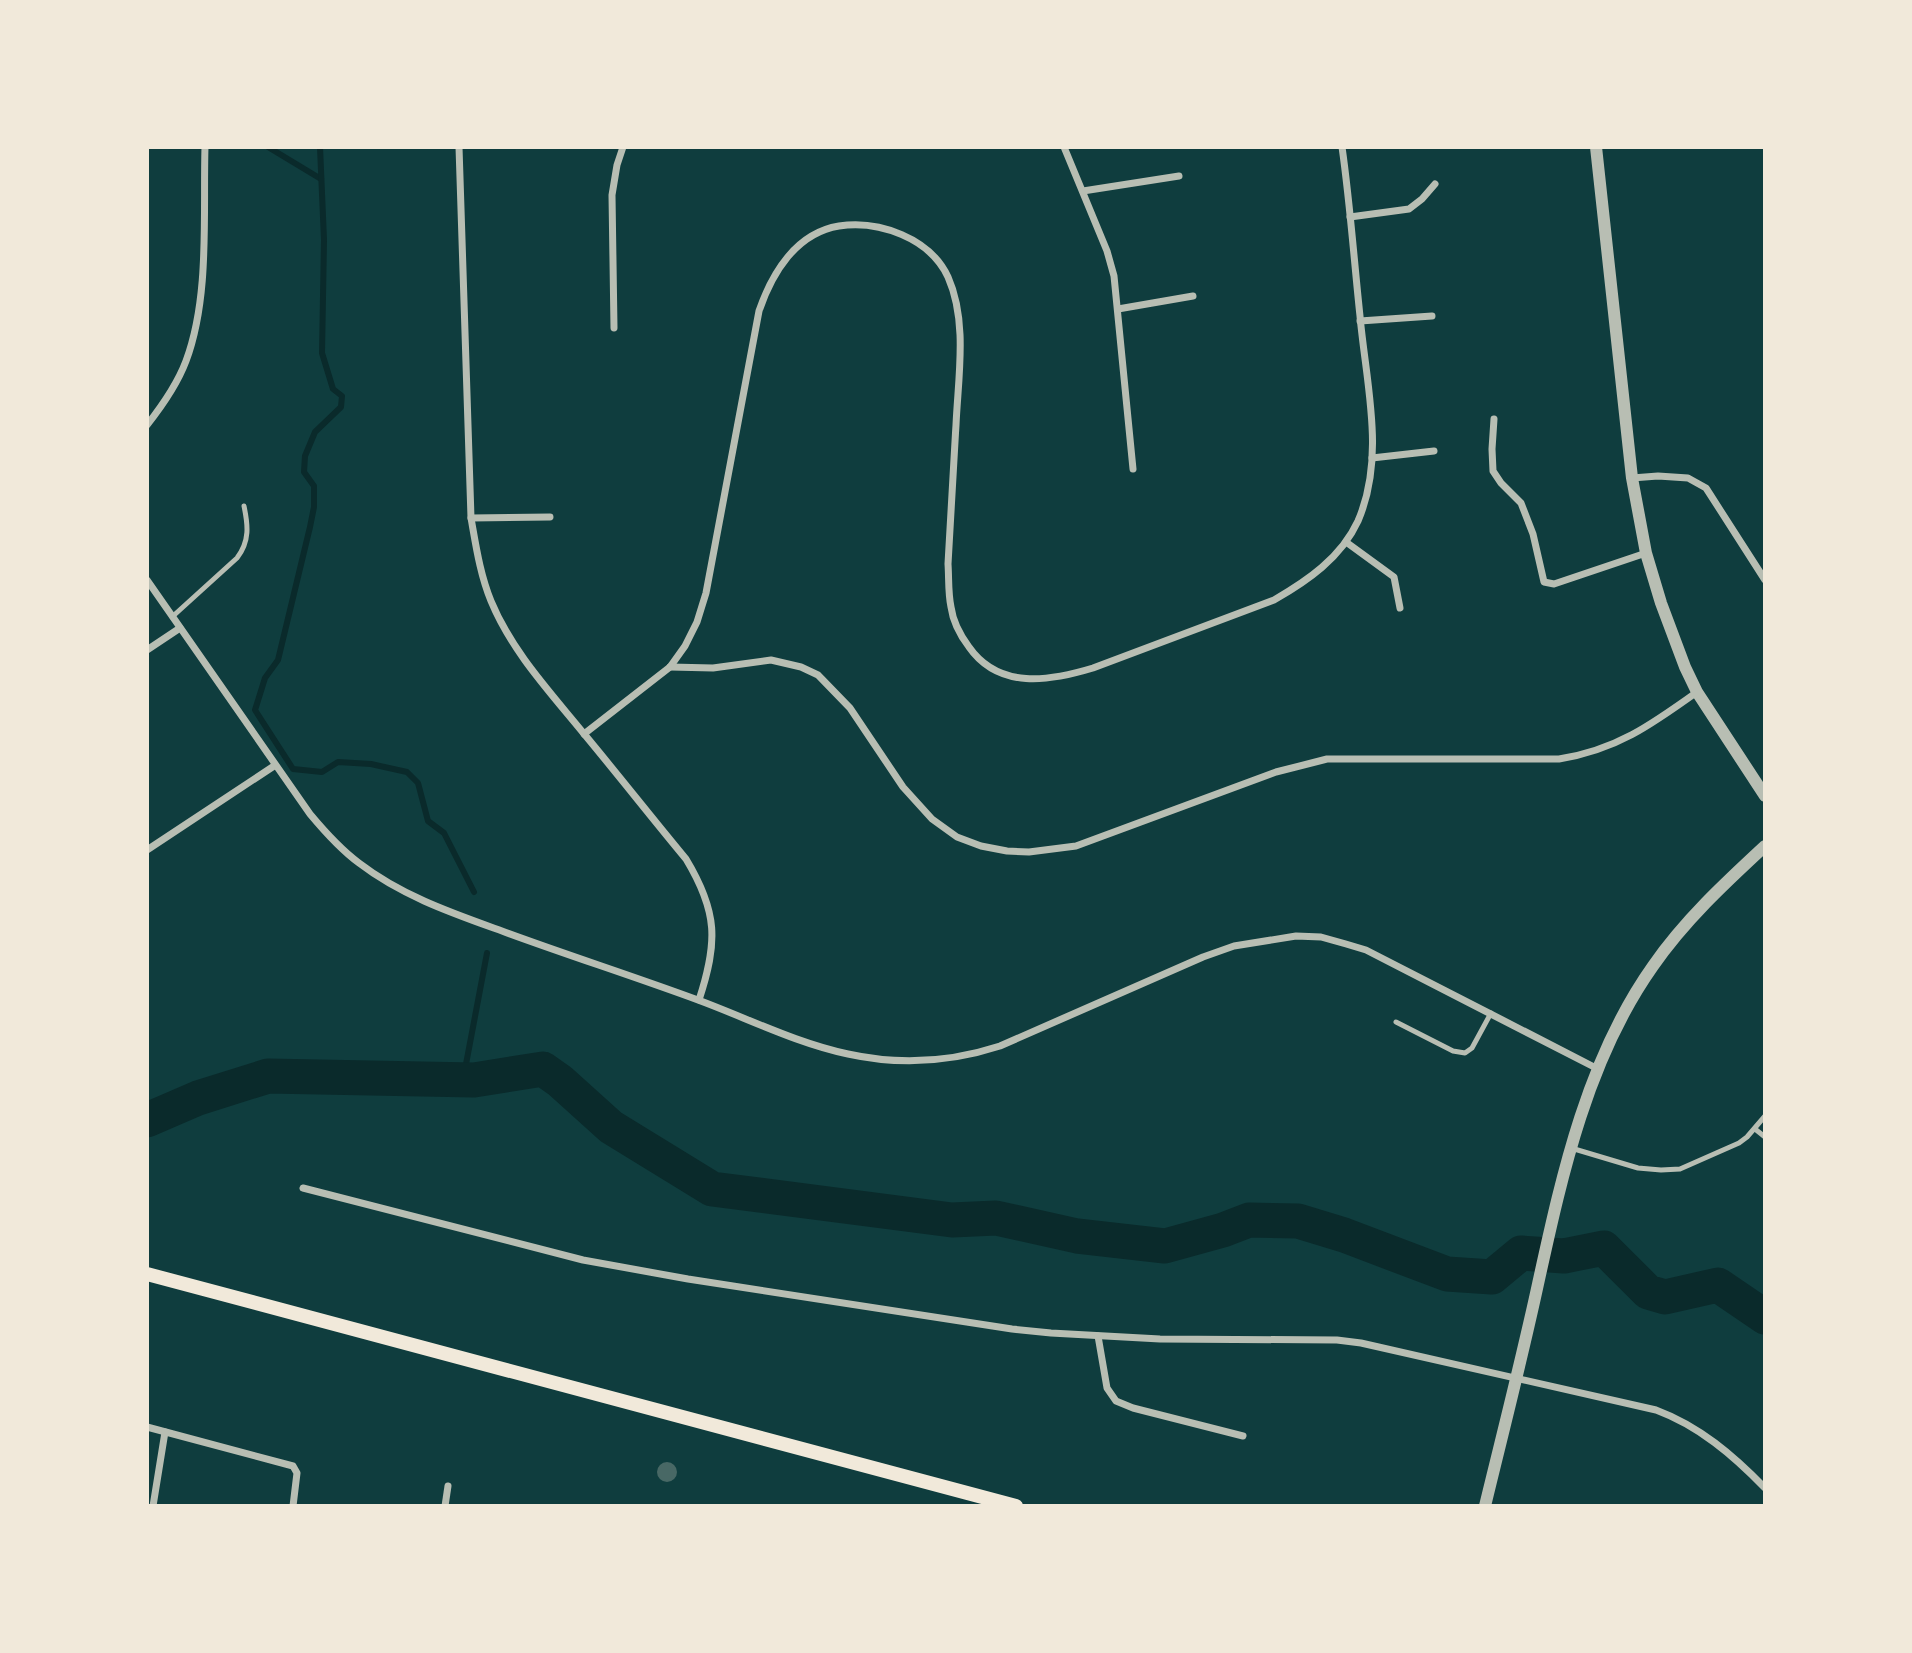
<svg xmlns="http://www.w3.org/2000/svg" width="1912" height="1653" viewBox="0 0 1912 1653" font-family="'Asap Condensed',sans-serif">
<rect width="100%" height="100%" fill="#0f3d3e"/>
<g fill="none" stroke-linecap="round" stroke-linejoin="round">
<!-- stream -->
<g stroke="#0a2a2b" stroke-width="6">
<polyline points="268,147 321,179"/>
<polyline points="320,147 324,240 322,353 333,389 342,396 341,407 315,432 305,456 304,472 314,486 314,507 310,527 278,660 265,678 255,710 293,769 322,772 338,762 371,764 407,772 418,783 428,821 444,833 474,892"/>
<polyline points="463,1080 487,953"/>
</g>
<!-- river -->
<polyline stroke="#0a2a2b" stroke-width="35" points="147,1120 198,1098 268,1076 474,1080 543,1069 560,1081 611,1127 712,1189 952,1220 996,1218 1077,1236 1165,1246 1223,1230 1249,1220 1298,1221 1344,1235 1447,1274 1492,1277 1521,1253 1564,1256 1604,1248 1648,1292 1665,1297 1718,1285 1765,1317"/>
</g>
<!-- building -->
<circle fill="#486865" cx="667" cy="1472" r="10"/>
<g fill="none" stroke-linecap="round" stroke-linejoin="round">
<!-- service -->
<g stroke="#b8beb3" stroke-width="5">
<path d="M172,617l65,-59c13,-17 11,-33 7,-52"/>
<polyline points="1396,1022 1453,1051 1465,1053 1472,1048 1491,1013"/>
<polyline points="1755,1129 1765,1137"/>
<polyline points="1571,1148 1638,1168 1661,1170 1680,1169 1739,1143 1747,1137 1765,1116"/>
</g>
<!-- minor -->
<g stroke="#b8beb3" stroke-width="7">
<path d="M459,147l12,371c5,28 9,56 20,83 21,51 60,92 94,134 34,41 67,83 101,124 32,53 32,83 13,141"/>
<polyline points="1064,147 1107,251 1114,276 1133,469"/>
<polyline points="1083,191 1179,176"/>
<polyline points="1350,217 1409,209 1422,199 1435,184"/>
<polyline points="1118,309 1193,296"/>
<polyline points="1360,321 1432,316"/>
<polyline points="614,328 612,195 617,165 623,147"/>
<polyline points="1494,419 1492,449 1493,471 1501,483 1521,503 1533,534 1544,582 1554,584 1646,553"/>
<path d="M147,425c15,-19 30,-40 39,-64 24,-64 17,-146 19,-214"/>
<polyline points="1372,458 1434,451"/>
<polyline points="1632,478 1658,476 1688,478 1706,488 1765,580"/>
<polyline points="471,518 550,517"/>
<polyline points="1346,542 1394,577 1400,608"/>
<path d="M147,580l163,234c15,18 30,35 49,49 43,33 93,50 143,68 65,24 131,45 196,69 49,18 98,43 150,54 50,11 103,8 152,-8l203,-89 31,-11 62,-10 25,1 25,7 20,6 232,119"/>
<polyline points="147,650 180,628"/>
<path d="M670,667l43,1 58,-8 30,7 17,8 32,33 53,79 29,32 25,18 24,9 26,5 22,1 47,-6 200,-74 51,-13h232c57,-9 92,-34 138,-67"/>
<path d="M584,734l86,-67 15,-21 12,-24 9,-29 53,-282c13,-38 37,-78 80,-85 40,-6 91,12 109,51 20,45 10,101 8,148 -3,46 -5,92 -8,139 1,14 0,29 3,43 2,15 9,28 18,40 30,43 81,34 124,21l181,-68c33,-19 67,-42 84,-79 28,-65 8,-137 2,-205 -6,-56 -10,-113 -18,-169"/>
<polyline points="147,850 274,766"/>
<path d="M303,1188l280,72 105,19 324,50 39,4 109,6 177,1 24,3 295,67c43,16 77,45 109,78"/>
<polyline points="1098,1336 1107,1388 1116,1401 1133,1408 1243,1436"/>
<polyline points="147,1427 293,1466 297,1473 293,1506"/>
<polyline points="153,1506 165,1432"/>
<polyline points="445,1506 448,1486"/>
</g>
<!-- tertiary -->
<g stroke="#b8beb3" stroke-width="12">
<polyline points="1596,147 1632,478 1646,553 1661,603 1685,667 1697,692 1765,796"/>
<path d="M1485,1506c18,-74 37,-148 53,-222 24,-109 49,-225 115,-318 31,-45 72,-83 112,-120"/>
</g>
<!-- secondary -->
<polyline stroke="#f1e9da" stroke-width="14" points="147,1274 1016,1506"/>
</g>
<!-- border -->
<rect width="1912" height="1653" fill="none" stroke="#f1e9da" stroke-width="298"/>
</svg>
